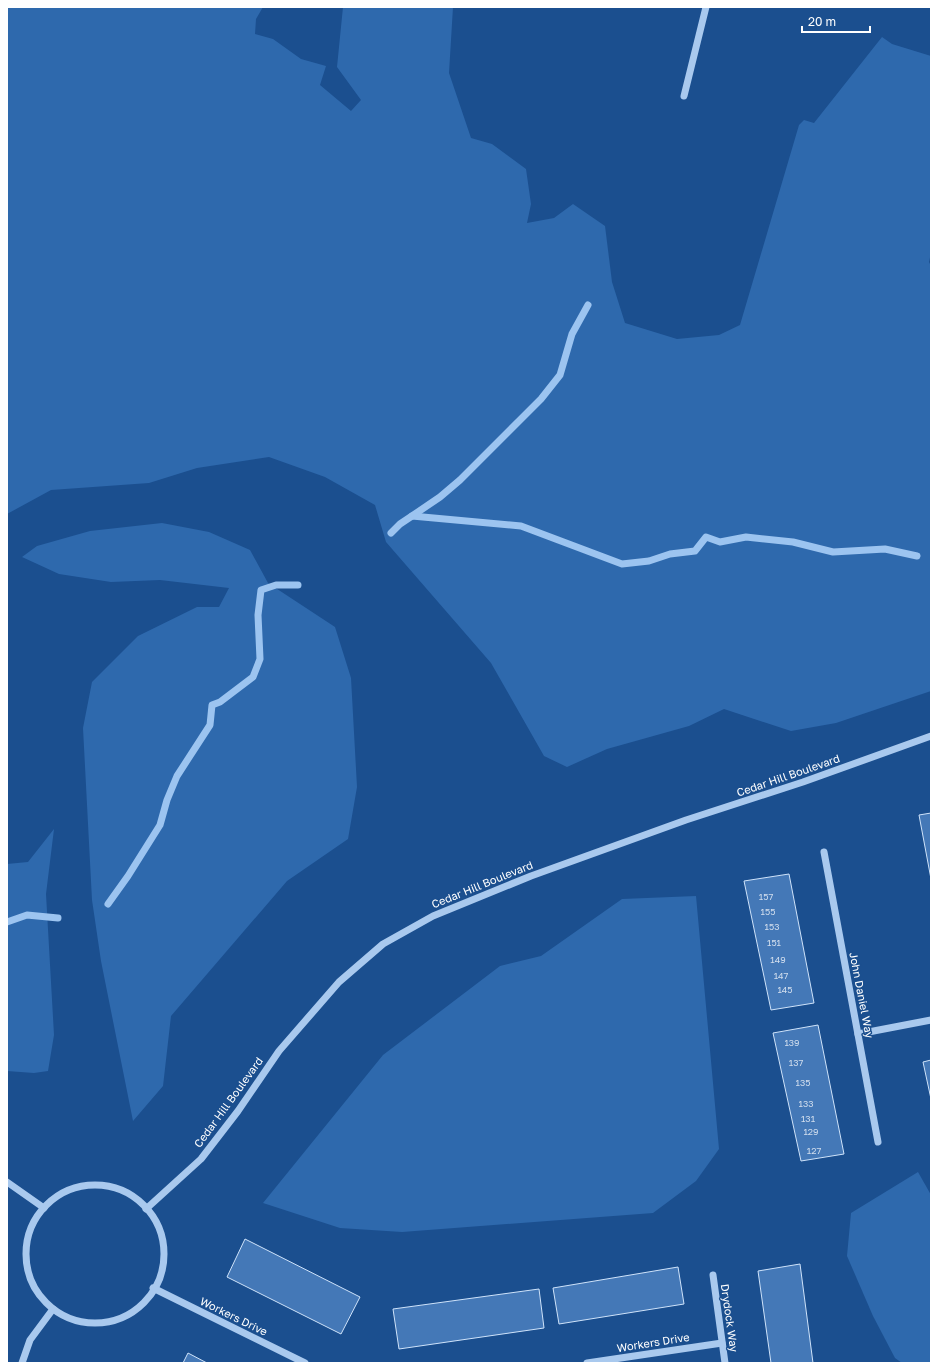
<svg xmlns="http://www.w3.org/2000/svg" width="938" height="1370" viewBox="0 0 938 1370" font-family="'Golos Text',sans-serif">
<rect width="100%" height="100%" fill="#1b4f8f"/>
<!-- green -->
<g fill="#2e69ad">
<polygon points="7,7 263,7 256,19 255,34 273,39 301,59 326,66 320,85 351,111 361,100 337,67 343,7 453,7 449,73 471,138 492,144 526,169 531,204 527,223 554,218 573,204 605,226 612,282 625,323 677,339 719,335 740,325 799,125 804,120 814,123 882,37 892,44 931,56 931,253 929,262 931,266 931,691 836,723 791,731 724,709 689,726 607,749 567,767 544,756 491,663 386,542 375,505 325,477 269,457 197,468 149,483 51,490 7,514"/>
<polygon points="162,523 209,532 250,550 268,583 335,627 351,678 357,787 348,839 287,881 171,1016 163,1086 133,1121 101,961 92,900 83,728 92,682 138,636 197,607 219,607 229,588 160,580 111,582 59,574 22,557 37,546 90,531"/>
<polygon points="54,829 46,894 54,1035 48,1071 34,1073 7,1071 7,864 28,862"/>
<polygon points="696,896 719,1149 696,1181 653,1213 402,1232 340,1228 263,1203 383,1055 500,966 541,956 622,899"/>
<polygon points="918,1172 931,1195 931,1363 902,1363 895,1358 873,1316 847,1256 851,1213"/>
</g>
<g fill="none" stroke-linecap="round" stroke-linejoin="round">
<!-- stream -->
<g stroke="#9cc4f0" stroke-width="7">
<polyline points="412,516 440,497 460,480 541,399 560,375 572,334 588,305"/>
<polyline points="391,533 400,524 412,516 521,526 622,564 649,561 670,554 695,551 706,537 720,542 746,537 793,542 833,552 885,549 917,556"/>
<polyline points="108,904 128,876 160,825 167,800 177,776 210,725 212,705 220,702 253,677 260,659 258,615 261,590 276,585 298,585"/>
<polyline points="7,922 27,915 58,918"/>
</g>
</g>
<!-- building -->
<g fill="#4478b7" stroke="#cfe3fa">
<polygon points="931,813 931,879 919,815"/>
<polygon points="789,874 814,1003 771,1010 744,881"/>
<polygon points="818,1025 844,1154 801,1161 773,1033"/>
<polygon points="931,1060 931,1099 923,1062"/>
<polygon points="245,1239 360,1297 341,1334 227,1277"/>
<polygon points="800,1264 813,1363 771,1363 758,1271"/>
<polygon points="678,1267 684,1304 559,1324 553,1288"/>
<polygon points="539,1289 544,1328 399,1349 393,1309"/>
<polygon points="188,1353 207,1363 183,1363"/>
</g>
<g fill="none" stroke-linecap="round" stroke-linejoin="round">
<!-- minor -->
<g stroke="#a9c9ee" stroke-width="7">
<polyline points="684,96 706,7"/>
<polyline points="824,852 878,1142"/>
<polyline points="858,1034 931,1020"/>
<polyline points="7,1182 44,1208"/>
<circle cx="95" cy="1254" r="69"/>
<polyline points="146,1209 201,1159 238,1111 279,1051 339,982 383,944 433,916 531,876 686,820 803,782 931,736"/>
<polyline points="713,1275 725,1363"/>
<polyline points="153,1288 305,1363"/>
<polyline points="22,1363 30,1340 53,1309"/>
<polyline points="587,1363 722,1343"/>
</g>
</g>
<g text-anchor="middle" dominant-baseline="central" stroke-width="3" stroke-linejoin="round" paint-order="stroke">
<!-- number labels -->
<g font-size="9" fill="#d0dded">
<text x="766" y="896">157</text>
<text x="768" y="911">155</text>
<text x="772" y="926">153</text>
<text x="774" y="942">151</text>
<text x="778" y="959">149</text>
<text x="781" y="975">147</text>
<text x="785" y="989">145</text>
<text x="792" y="1042">139</text>
<text x="796" y="1062">137</text>
<text x="803" y="1082">135</text>
<text x="806" y="1103">133</text>
<text x="808" y="1118">131</text>
<text x="811" y="1131">129</text>
<text x="814" y="1150">127</text>
</g>
<!-- street labels -->
<g font-size="11" fill="#fff" stroke="#1b4f8f">
<text transform="translate(788 775) rotate(-19)">Cedar Hill Boulevard</text>
<text transform="translate(482 884) rotate(-22)">Cedar Hill Boulevard</text>
<text transform="translate(862 995) rotate(79)">John Daniel Way</text>
<text transform="translate(228 1102) rotate(-54)">Cedar Hill Boulevard</text>
<text transform="translate(234 1316) rotate(26)">Workers Drive</text>
<text transform="translate(730 1318) rotate(82)">Drydock Way</text>
<text transform="translate(653 1342) rotate(-9)">Workers Drive</text>
</g>
</g>
<!-- border -->
<rect width="938" height="1370" fill="none" stroke="#ffffff" stroke-width="16"/>
<!-- scale -->
<path d="M802 26v6h68v-6" fill="none" stroke="#ffffff" stroke-width="2"/>
<text x="808" y="26" font-size="12" fill="#ffffff" stroke="#1b4f8f" stroke-width="3" paint-order="stroke">20 m</text>
</svg>
